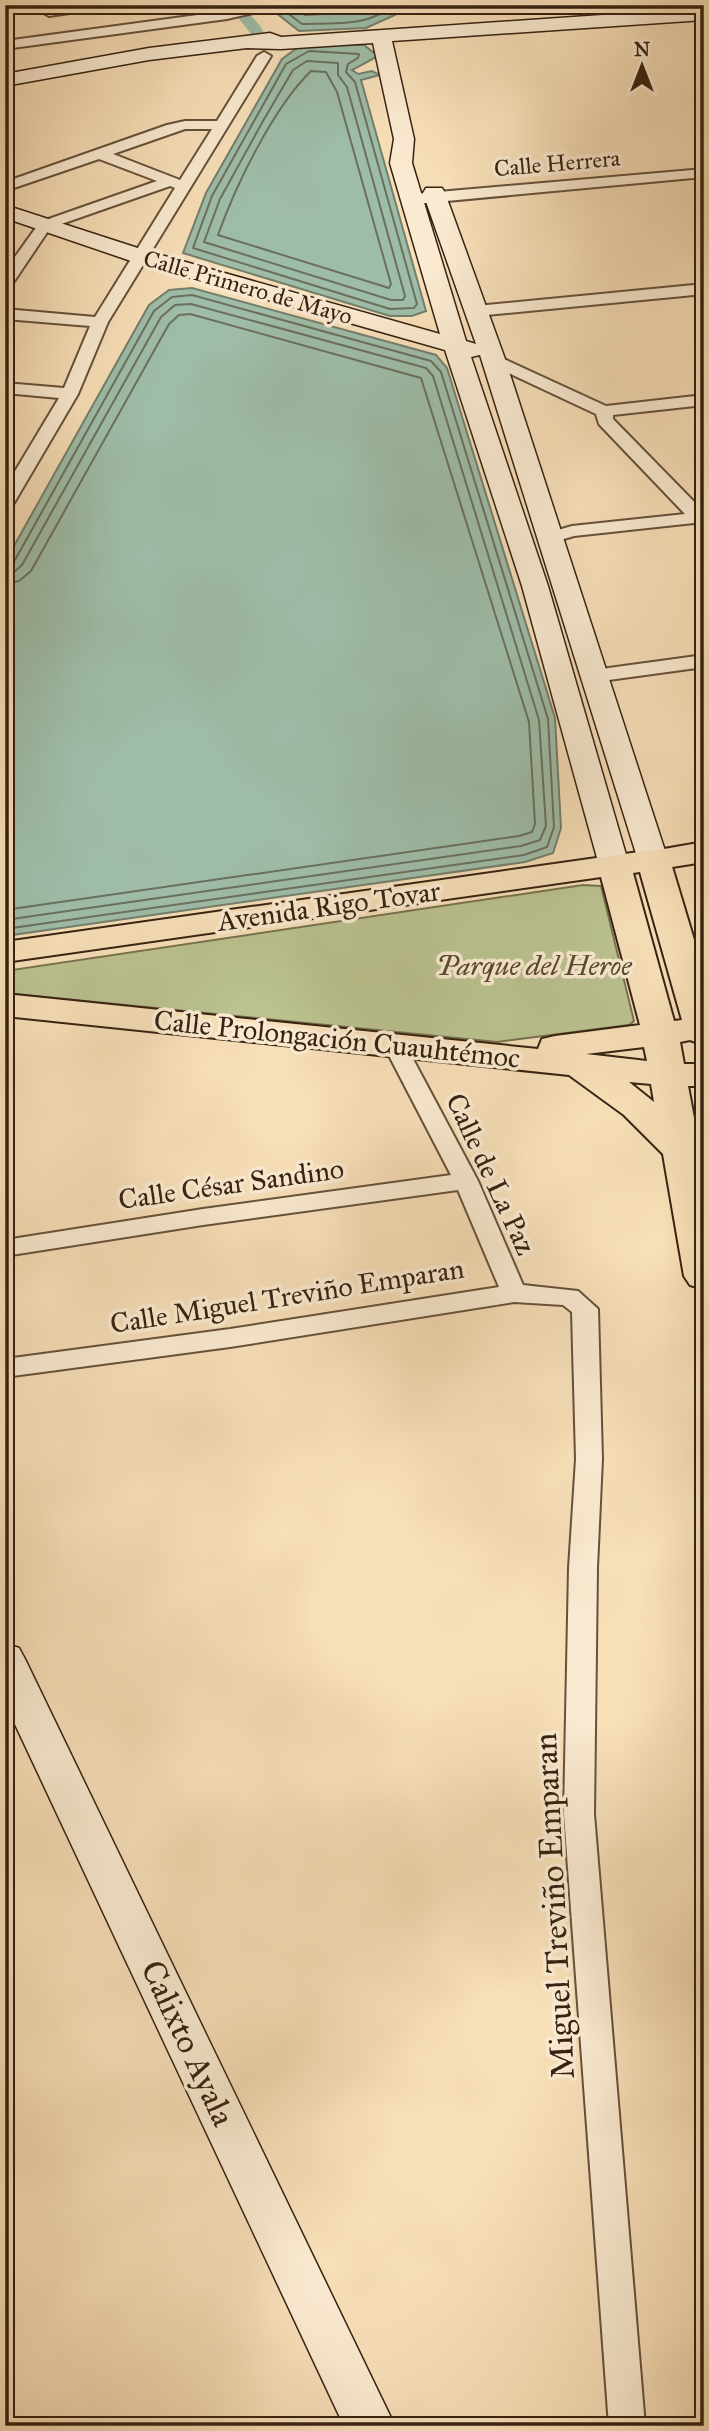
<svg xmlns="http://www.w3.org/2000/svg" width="709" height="2431" viewBox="0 0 709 2431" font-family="'IM FELL Great Primer',serif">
<rect width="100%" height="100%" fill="#f7dfb8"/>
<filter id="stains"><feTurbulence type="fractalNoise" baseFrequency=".00286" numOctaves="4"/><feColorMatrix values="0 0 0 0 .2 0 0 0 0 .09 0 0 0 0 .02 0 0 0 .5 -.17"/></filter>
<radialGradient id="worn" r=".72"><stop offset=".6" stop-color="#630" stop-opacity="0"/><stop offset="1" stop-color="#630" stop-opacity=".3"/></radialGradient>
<!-- green -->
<polygon fill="#bac290" stroke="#787250" stroke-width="2" points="583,885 601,886 634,1021 629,1025 497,1042 5,993 5,971"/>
<!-- water -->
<g fill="#9ebda9" stroke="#747f6c" stroke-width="2">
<polygon points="266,5 401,5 397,14 366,28 299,31"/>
<polygon points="309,44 364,45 378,56 352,70 358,74 372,71 380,75 361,80 426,311 412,316 390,316 183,253 206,193 282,59 300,46"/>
<polygon points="192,288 436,355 447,368 555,718 561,828 553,853 525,862 5,936 5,562 149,305 169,290"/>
</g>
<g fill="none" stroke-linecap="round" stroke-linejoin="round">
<!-- shore -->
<g stroke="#6a705d" stroke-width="2">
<path d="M277,5l25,19c30,-1 68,3 91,-19"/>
<polyline points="291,5 305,15 362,12 378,5"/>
<polygon points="309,51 359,54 358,58 348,64 346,72 355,82 417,304 414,308 390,309 193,248 212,196 286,64"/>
<polygon points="307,61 338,63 338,75 347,87 405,296 403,300 391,300 204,242 220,199 263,121 293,70"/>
<path d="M311,71l15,1 11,20 54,192 -2,4 -171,-53c18,-50 55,-127 93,-164z"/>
<polyline points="5,564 15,560 154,311 172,297 192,295 431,361 441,372 548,719 554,827 547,847 524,855 5,929"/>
<polyline points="5,573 14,572 22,565 161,317 175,305 191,304 426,368 433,376 539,720 546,826 540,840 521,846 5,920"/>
<polyline points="5,584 19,581 31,571 169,324 179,315 190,314 421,378 529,722 535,824 532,832 519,836 5,910"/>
</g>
<!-- canal -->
<path fill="#9ebda9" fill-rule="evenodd" d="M244,12c9,3 22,19 21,27h-10l-18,-23 2,-3z"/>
<defs>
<g id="street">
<polygon points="68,5 103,5 97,9 49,16 42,12 44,9"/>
<polygon points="243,5 257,5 253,13 227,19 5,49 5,41 227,11"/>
<polygon points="567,5 581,5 583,8 576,12"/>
<path d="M264,52l7,4 -163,266 -30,72 -64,109 -9,5v-20l54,-90 -54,-5v-10l59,5 26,-62 -85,-7v-10l90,8 80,-129 -5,-2 -120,42 -39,58 -6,2v-17l35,-49 117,-41 -58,-22 -94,32v-9l162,-57 18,-4h32l40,-65zM185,129h27l-32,51 -67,-26z"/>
<polygon points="704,169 704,177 415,204 407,199 415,194"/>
<polygon points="704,284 704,294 476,316 468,311 476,306"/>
<polygon points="493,354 606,406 704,395 704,405 613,415 613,419 704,512 704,528 694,523 574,536 550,543 544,542 541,538 544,534 572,526 685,514 599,424 596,414 487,363 485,359"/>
<polygon points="704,655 704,667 594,682 584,676 594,670"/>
<polygon points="394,1037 402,1039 405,1044 478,1181 523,1285 578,1291 598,1309 602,1459 597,1568 594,1814 645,2426 609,2426 564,1814 569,1568 576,1459 572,1312 563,1305 514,1302 230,1347 5,1377 5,1359 230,1329 499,1287 458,1190 203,1225 5,1256 5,1240 203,1209 451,1175 383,1044 386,1039"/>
</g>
<g id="secondary">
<polygon points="704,8 704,20 392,41 414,139 412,163 466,341 476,344 423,193 426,188 442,188 445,193 505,359 668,860 664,866 653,869 642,866 638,860 480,355 471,357 548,586 629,865 625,871 614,874 603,871 599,865 522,586 445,350 131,261 5,218 5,205 147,251 440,334 390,163 394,139 373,43 281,49 247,48 149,60 5,86 5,74 149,48 270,33 281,37"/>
<polygon points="5,1643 19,1648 25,1659 395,2426 344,2426 5,1703"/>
</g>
<polygon id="primary" points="704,842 704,862 653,870 641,867 636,860 641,853"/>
<path id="highway" d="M653,850l12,3 5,7 34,113v72l-14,-5 -10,2 4,22h20v22h-16l16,85v118l-14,-4 -6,-9 -21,-122 -39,-39 -55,-40 -564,-59v-22l533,55 4,-10 13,-3 85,-11 -39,-148 -596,85v-20zM640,872l42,148 -8,1 -41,-148zM644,1047l3,14 -61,-7zM629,1082l22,2 3,18z"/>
</defs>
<!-- street casing -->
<use href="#street" stroke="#66513b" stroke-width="4"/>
<!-- secondary casing -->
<use href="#secondary" stroke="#362211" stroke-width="3"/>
<!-- primary casing -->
<use href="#primary" stroke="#362211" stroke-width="4"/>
<!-- highway casing -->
<use href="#highway" stroke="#362211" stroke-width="4"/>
<!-- street -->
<use href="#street" fill="#faead1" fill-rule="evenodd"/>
<!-- secondary -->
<use href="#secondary" fill="#faead1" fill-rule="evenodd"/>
<!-- primary -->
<use href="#primary" fill="#f7dfb8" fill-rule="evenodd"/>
<!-- highway -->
<use href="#highway" fill="#f7dfb8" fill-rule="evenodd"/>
</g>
<g text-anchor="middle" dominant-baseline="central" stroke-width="7" stroke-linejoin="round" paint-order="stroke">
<!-- far-street labels -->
<g font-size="23" fill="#362211" stroke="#faead1">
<text transform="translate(557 163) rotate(-5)">Calle Herrera</text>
<text transform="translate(248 287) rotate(16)">Calle Primero de Mayo</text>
</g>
<!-- street labels -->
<g font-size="28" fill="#362211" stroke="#faead1">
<text transform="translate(329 906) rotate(-8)">Avenida Rigo Tovar</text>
<text transform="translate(337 1039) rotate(6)">Calle Prolongación Cuauhtémoc</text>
<text transform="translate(491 1174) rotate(65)">Calle de La Paz</text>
<text transform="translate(231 1184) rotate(-8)">Calle César Sandino</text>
<text transform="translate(287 1296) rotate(-9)">Calle Miguel Treviño Emparan</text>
</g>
<!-- park labels -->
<g font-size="28" font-style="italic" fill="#574a31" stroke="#faead1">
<text x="534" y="965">Parque del Heroe</text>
</g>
<!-- near-street labels -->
<g font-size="33" fill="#362211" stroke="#faead1">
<text transform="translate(554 1906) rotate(-93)">Miguel Treviño Emparan</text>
<text transform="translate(188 2043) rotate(65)">Calixto Ayala</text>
</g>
</g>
<!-- margin -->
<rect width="709" height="2431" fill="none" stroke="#f7dfb8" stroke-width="28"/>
<rect x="7" y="7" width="695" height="2417" fill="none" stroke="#362211" stroke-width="3.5"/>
<rect x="14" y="14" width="681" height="2403" fill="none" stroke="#362211" stroke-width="2"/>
<!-- north arrow -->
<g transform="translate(642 66)" stroke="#faead1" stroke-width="5" paint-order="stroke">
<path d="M0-5L12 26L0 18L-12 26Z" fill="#362211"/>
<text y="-10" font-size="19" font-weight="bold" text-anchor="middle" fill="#362211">N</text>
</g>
<rect width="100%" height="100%" filter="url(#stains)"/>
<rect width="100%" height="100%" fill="url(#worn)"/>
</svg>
